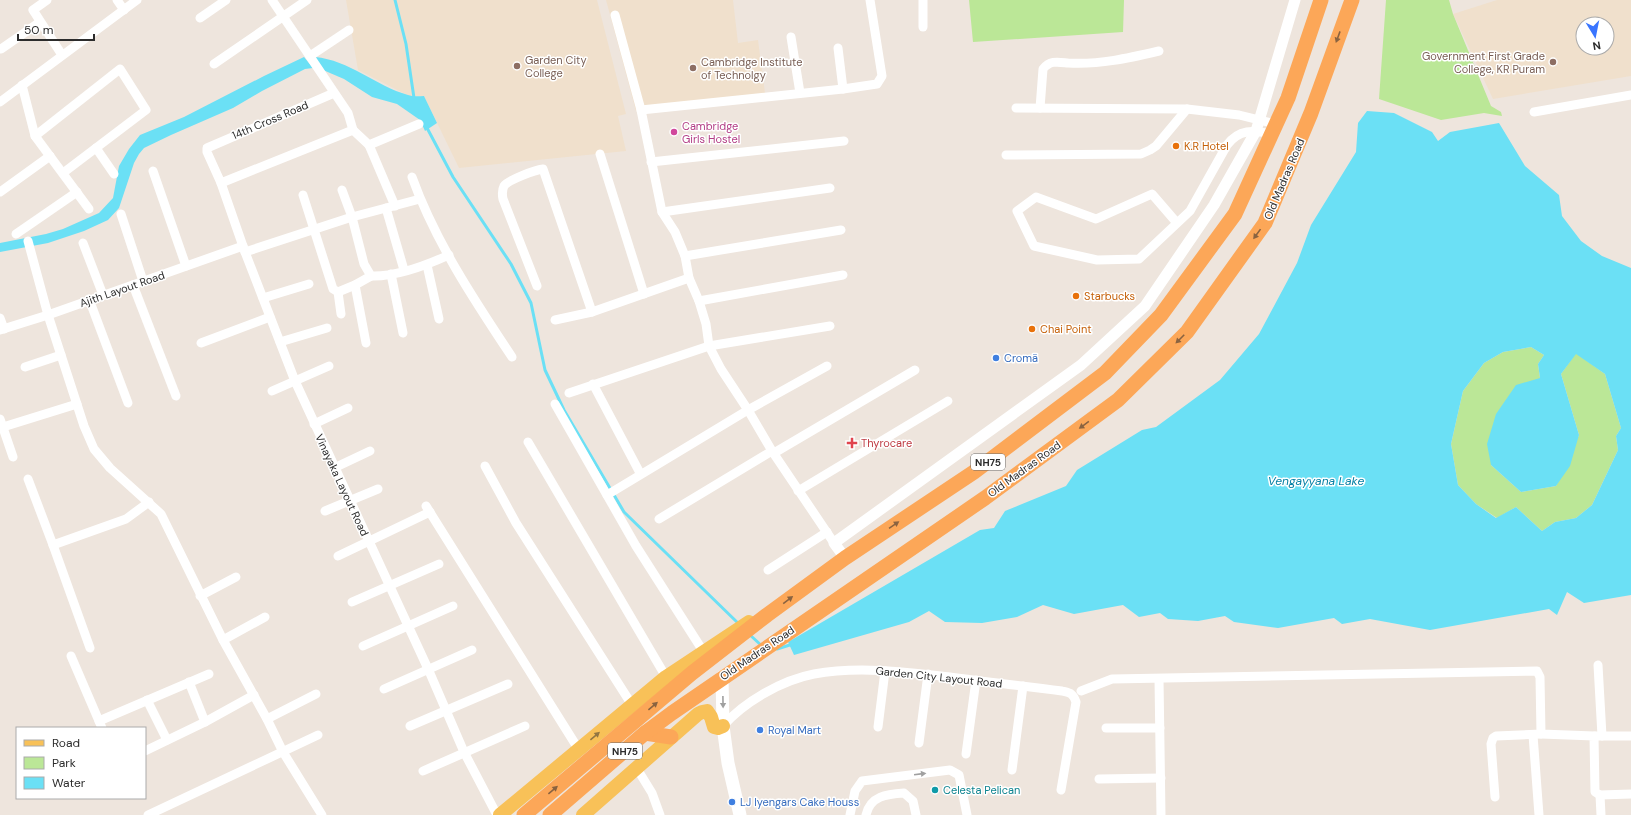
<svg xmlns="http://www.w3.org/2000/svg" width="1631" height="815" viewBox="0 0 1631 815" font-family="'DM Sans',sans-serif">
<rect width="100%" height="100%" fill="#eee5dd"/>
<!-- education -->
<g fill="#f0e0cc" fill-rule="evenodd">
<polygon points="346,0 597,0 626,114 618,116 626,151 459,168 424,96 409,96 358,70"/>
<polygon points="606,0 733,0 738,43 758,40 765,93 636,111"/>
<path d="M1497,0h134v76l-138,23 -40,-85zM1583,24h24v24h-24z"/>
</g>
<!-- green -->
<g fill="#bbe797">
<polygon points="969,0 1124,0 1123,32 973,42"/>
<polygon points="1386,0 1449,0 1453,14 1491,106 1501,112 1502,116 1484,113 1441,120 1379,99"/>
<polygon points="1531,347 1544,355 1538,364 1540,378 1491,465 1521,492 1556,486 1579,435 1561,374 1576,353 1605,374 1621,428 1616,436 1618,450 1592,505 1576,518 1555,522 1542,531 1516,507 1497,518 1476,504 1458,485 1451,444 1463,391 1484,363 1503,352"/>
</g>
<!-- water -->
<g fill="#6be0f5" fill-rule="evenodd">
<polygon points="304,57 313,68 305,69 262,91 233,108 171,135 144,148 139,154 134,163 119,208 108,220 84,231 48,243 0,252 0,243 46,234 63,229 99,213 113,198 119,166 129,149 140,135 184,117 264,76"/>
<path d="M315,57c34,3 61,29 93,38 5,2 11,1 16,1l13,27 -12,8 -5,-11 -23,-16 -25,-7 -28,-18 -21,-9z"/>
<path d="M1367,111l27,2 38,19 6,9 12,-9 49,-9 26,43 34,29 3,21 19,25 21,15 29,12v327l-47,8 -17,-11 -10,23 -8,-6 -119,21 -60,-11 -28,5 -8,-6 -56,10 -44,-6 -9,-6 -27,5 -30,-2 -8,-6 -21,4 -16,-12 -49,9 -31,-9 -26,12 -35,6 -37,-1 -16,-11 -20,11 -115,33 -6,-13 192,-112 14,-2 11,-17 61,-25 11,-16 65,-40 14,-3 64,-47 39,-46 38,-71 14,-38 45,-73 2,-29zM1531,347l13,8 -6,9 2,14 -24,7 -20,29 -9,30 4,21 30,27 35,-6 14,-20 9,-31 -18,-61 15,-20 29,20 16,54 -5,8 2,14 -26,55 -16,13 -21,4 -13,9 -26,-24 -20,11 -20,-14 -18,-19 -7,-41 12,-53 21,-28 19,-11z"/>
</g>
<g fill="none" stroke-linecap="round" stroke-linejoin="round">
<!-- stream -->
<g stroke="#6be0f5" stroke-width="3">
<polyline points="395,0 406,44 414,98"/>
<polyline points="426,126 453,177 511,264 531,303 545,370 564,410 624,512 740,625"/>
<polyline points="750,635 762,646"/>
<polyline points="777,649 793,644"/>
</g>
<!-- minor -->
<g stroke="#fff" stroke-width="9">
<polyline points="47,0 33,10 62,55"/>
<polyline points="117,0 124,10"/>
<polyline points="272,0 348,113 353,130"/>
<polyline points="923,0 923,27"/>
<polyline points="615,15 641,110 662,212 675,232 685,256 689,278 699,301 706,324 709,346 721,369 748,410 772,451 834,543"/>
<polyline points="200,18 226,0"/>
<polyline points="791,37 800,93"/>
<polyline points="838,48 843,89"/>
<polyline points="1,49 40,22"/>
<polyline points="310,56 349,30"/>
<polyline points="214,64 307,0"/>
<polyline points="22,85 35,136 89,209"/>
<polyline points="334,93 207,148 207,152 221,183 245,252 295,381 429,671 464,752 497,815"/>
<polyline points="0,102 137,0"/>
<polyline points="1016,108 1187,109 1239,115 1276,124"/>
<path d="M1040,108l3,-39c7,-9 15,-7 25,-6 31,2 61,-5 91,-12"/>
<polyline points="641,110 843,89 877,84 882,76 870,0"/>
<polyline points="1534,112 1631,95"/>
<polyline points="35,136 120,69 146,110 63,173"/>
<polyline points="369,145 395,206"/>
<polyline points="96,148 114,174"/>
<polyline points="600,154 644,294"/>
<polyline points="1006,155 1141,154 1150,150 1156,146 1187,109"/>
<polyline points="651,162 844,141"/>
<polyline points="153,171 186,266"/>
<path d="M412,177c23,64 62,123 100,180"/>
<polyline points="221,183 353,130 369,145 419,124"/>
<path d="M342,190l10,27 12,47 7,12c24,1 56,-11 78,-21"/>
<polyline points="0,192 50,156"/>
<polyline points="303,195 333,289 338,292 341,314"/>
<polyline points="386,208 404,270"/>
<polyline points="662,212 830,188"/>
<polyline points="121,214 143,281"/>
<path d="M1177,223l-25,-29 -56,25 -60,-22 -19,14 17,35 63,14 42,-1 51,-48 37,-66c12,-16 26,-15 44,-11"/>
<polyline points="16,234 77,192"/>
<polyline points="28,241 48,315 84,426 94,449 110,468 161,514 223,640 267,719 283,752 322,815"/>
<polyline points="83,243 103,295"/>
<polyline points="245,252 352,217 420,199"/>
<polyline points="685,256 841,230"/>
<polyline points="427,265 439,319"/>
<polyline points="391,274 403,333"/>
<polyline points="133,285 176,396"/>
<polyline points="355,285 366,343"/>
<path d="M537,286l-34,-87c-1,-5 -1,-9 1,-13 4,-6 31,-16 39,-17l49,143"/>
<polyline points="338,292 355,285 371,276"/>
<polyline points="263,298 309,284"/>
<polyline points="89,299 128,403"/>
<polyline points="699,301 843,275"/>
<polyline points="0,318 4,329"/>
<polyline points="555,320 592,312 689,278"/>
<polyline points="0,330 48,315 243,246"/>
<polyline points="280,342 327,328"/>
<polyline points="201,343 270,317"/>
<polyline points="25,367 61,355"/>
<polyline points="593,384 640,473"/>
<polyline points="272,391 329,366"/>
<polyline points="569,393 709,346 830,326"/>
<polyline points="555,404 636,546 703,651"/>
<polyline points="0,419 13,457"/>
<polyline points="314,424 348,408"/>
<polyline points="3,427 77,404"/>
<polyline points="528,442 666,677"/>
<polyline points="774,453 915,370"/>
<polyline points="485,466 516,523 632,705"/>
<polyline points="334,468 370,451"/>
<polyline points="28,479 53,545"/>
<polyline points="798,491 948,401"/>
<polyline points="607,495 748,410 827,366"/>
<polyline points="426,506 579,750"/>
<polyline points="325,511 378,489"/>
<polyline points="659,519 772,451"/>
<polyline points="338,556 430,512"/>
<polyline points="768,570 827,532"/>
<polyline points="200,596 236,577"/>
<polyline points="352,602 439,564"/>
<polyline points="223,640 265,617"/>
<polyline points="363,646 453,606"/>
<polyline points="90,648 53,545 126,519 149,502"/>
<polyline points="71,656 102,728"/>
<polyline points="1598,665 1602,736"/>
<polyline points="1159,679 1161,815"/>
<polyline points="189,682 205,722"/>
<polyline points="384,689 472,650"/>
<polyline points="1081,691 1112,679 1537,671 1540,677 1541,734 1594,736 1595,792 1600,795 1631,794"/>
<polyline points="147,700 167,740"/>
<polyline points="267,719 316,694"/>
<polyline points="99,721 209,674"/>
<polyline points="410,726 508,684"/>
<path d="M723,726c21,-24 59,-46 91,-52 44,-8 92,-2 136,3 37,5 74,9 112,14 8,2 11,2 14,11l-15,88"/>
<polyline points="878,727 885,671"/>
<polyline points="1106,728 1160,728"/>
<polyline points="1533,735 1539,815"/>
<polyline points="1595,736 1631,736"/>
<polyline points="919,743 928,674"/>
<polyline points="145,751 205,722 254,695"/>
<polyline points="966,754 976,680"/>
<polyline points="636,767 652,793 660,815"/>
<polyline points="1012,770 1023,686"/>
<polyline points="423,771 525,726"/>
<polyline points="1099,779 1161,778"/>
<polyline points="1600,795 1601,815"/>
<polyline points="1495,797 1491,744 1493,738 1496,736 1541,734"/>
<polyline points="148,815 318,735"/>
<polyline points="850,815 855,791 862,781 950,770 959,775 967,815"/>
<path d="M866,815c4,-19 21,-21 38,-22l9,8 3,14"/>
</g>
<!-- tertiary -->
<polyline stroke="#fff" stroke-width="11" points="845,558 834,543 1081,365 1145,306 1214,205 1256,131 1295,0"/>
<!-- secondary -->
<polyline stroke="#fff" stroke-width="13" points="722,677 723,726 728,763 740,815"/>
<!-- primary -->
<g stroke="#f8c158" stroke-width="14">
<polyline points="500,815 666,677 749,622"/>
<polyline points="583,815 698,714 702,712 707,711 711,717 714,727 718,728 723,726"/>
</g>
<!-- trunk -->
<g stroke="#fca758" stroke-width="15">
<polyline points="645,733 671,737"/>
<polyline points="524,815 692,673 767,615 845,558 974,472 1105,373 1161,315 1235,214 1288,98 1321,0"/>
<polyline points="550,815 645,733 672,713 985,498 1118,400 1187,332 1265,223 1311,113 1352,0"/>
</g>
</g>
<!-- one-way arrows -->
<defs><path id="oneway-solid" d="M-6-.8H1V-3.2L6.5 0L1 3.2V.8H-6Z"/></defs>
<g fill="#8a6340">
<use href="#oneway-solid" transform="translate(1338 37) rotate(110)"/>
<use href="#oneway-solid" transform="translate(1257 234) rotate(126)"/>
<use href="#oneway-solid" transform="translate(1180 339) rotate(135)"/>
<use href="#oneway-solid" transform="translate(1084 425) rotate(144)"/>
<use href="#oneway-solid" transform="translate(894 525) rotate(-34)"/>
<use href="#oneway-solid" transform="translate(788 600) rotate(-37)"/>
<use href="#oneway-solid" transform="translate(653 706) rotate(-40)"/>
<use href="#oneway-solid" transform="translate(553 790) rotate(-40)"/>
</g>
<g fill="#a0a0a0">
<use href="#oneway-solid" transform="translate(723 702) rotate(89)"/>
<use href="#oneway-solid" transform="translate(920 774) rotate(-7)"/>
</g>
<use fill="#927642" href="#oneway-solid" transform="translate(595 736) rotate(-40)"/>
<!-- markers -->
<g fill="#8d6e63" stroke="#fff" stroke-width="1.5">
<circle cx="1553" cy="62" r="4"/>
<circle cx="517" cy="66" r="4"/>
<circle cx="693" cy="68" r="4"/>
</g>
<circle fill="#d1479c" stroke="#fff" stroke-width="1.5" cx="674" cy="132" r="4"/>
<g fill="#e8710a" stroke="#fff" stroke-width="1.5">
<circle cx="1176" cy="146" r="4"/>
<circle cx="1076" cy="296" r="4"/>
<circle cx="1032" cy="329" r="4"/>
</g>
<g fill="#3f7fe0" stroke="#fff" stroke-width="1.5">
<circle cx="996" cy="358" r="4"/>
<circle cx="760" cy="730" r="4"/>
<circle cx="732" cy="802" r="4"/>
</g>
<path fill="#e0444e" stroke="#fff" stroke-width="1.5" d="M850 437h4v4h4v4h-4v4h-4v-4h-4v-4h4z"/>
<circle fill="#0f9aa8" stroke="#fff" stroke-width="1.5" cx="935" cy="790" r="4"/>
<g text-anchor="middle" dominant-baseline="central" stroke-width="3" stroke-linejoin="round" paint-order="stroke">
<!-- shield labels -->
<g fill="#fff" stroke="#6b6b6b" stroke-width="1">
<rect x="971" y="454" width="34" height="16" rx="3"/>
<rect x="608" y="743" width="34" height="16" rx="3"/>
</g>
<g font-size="10" font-weight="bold" fill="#2c2c2c">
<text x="988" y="462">NH75</text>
<text x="625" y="751">NH75</text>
</g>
<!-- education labels -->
<g font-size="11" fill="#785e54" stroke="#fff" text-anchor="start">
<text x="1545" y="56" text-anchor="end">Government First Grade<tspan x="1545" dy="13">College, KR Puram</tspan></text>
<text x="525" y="60">Garden City<tspan x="525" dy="13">College</tspan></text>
<text x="701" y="62">Cambridge Institute<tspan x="701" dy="13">of Technolgy</tspan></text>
</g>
<!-- street labels -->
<g font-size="11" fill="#2c2c2c" stroke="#fff">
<text transform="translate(270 120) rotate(-23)">14th Cross Road</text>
<text transform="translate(1284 179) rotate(-67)">Old Madras Road</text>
<text transform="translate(122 289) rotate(-19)">Ajith Layout Road</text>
<text transform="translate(1024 469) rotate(-36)">Old Madras Road</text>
<text transform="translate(342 485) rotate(65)">Vinayaka Layout Road</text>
<text transform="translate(757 653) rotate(-34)">Old Madras Road</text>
<text transform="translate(939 677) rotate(6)">Garden City Layout Road</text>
</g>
<!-- hotel labels -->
<g font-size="11" fill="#b23c85" stroke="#fff" text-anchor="start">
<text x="682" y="126">Cambridge<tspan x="682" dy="13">Girls Hostel</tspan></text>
</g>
<!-- food labels -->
<g font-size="11" fill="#c56008" stroke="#fff" text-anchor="start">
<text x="1184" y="146">K.R Hotel</text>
<text x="1084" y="296">Starbucks</text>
<text x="1040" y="329">Chai Point</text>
</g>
<!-- shop labels -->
<g font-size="11" fill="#366cbe" stroke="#fff" text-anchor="start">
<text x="1004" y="358">Cromā</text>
<text x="768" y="730">Royal Mart</text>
<text x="740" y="802">LJ Iyengars Cake Houss</text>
</g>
<!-- health labels -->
<g font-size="11" fill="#be3a42" stroke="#fff" text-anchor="start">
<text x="861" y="443">Thyrocare</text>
</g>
<!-- culture labels -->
<g font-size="11" fill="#0d838f" stroke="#fff" text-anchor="start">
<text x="943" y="790">Celesta Pelican</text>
</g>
<!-- water labels -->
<g font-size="12" font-style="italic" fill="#0680a5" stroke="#fff">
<text x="1316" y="481">Vengayyana Lake</text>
</g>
</g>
<!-- legend -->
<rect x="16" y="727" width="130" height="72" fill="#ffffff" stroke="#ababab"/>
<rect x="24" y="740" width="20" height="6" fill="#f8c158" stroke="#ababab"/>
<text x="52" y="747" font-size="12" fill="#2c2c2c">Road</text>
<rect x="24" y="757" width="20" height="12" fill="#bbe797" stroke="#ababab"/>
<text x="52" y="767" font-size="12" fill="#2c2c2c">Park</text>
<rect x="24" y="777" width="20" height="12" fill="#6be0f5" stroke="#ababab"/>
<text x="52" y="787" font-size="12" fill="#2c2c2c">Water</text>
<!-- north arrow -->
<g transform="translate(1595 36) rotate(170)"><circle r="19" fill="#ffffff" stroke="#ababab"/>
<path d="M0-3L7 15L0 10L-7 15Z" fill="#3975ff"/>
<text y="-6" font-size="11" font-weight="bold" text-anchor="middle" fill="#2c2c2c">N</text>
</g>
<!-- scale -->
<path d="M18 34v6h76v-6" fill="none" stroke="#2c2c2c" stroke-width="2"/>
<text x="24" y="34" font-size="12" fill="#2c2c2c" stroke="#ffffff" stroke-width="3" paint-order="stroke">50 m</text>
</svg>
